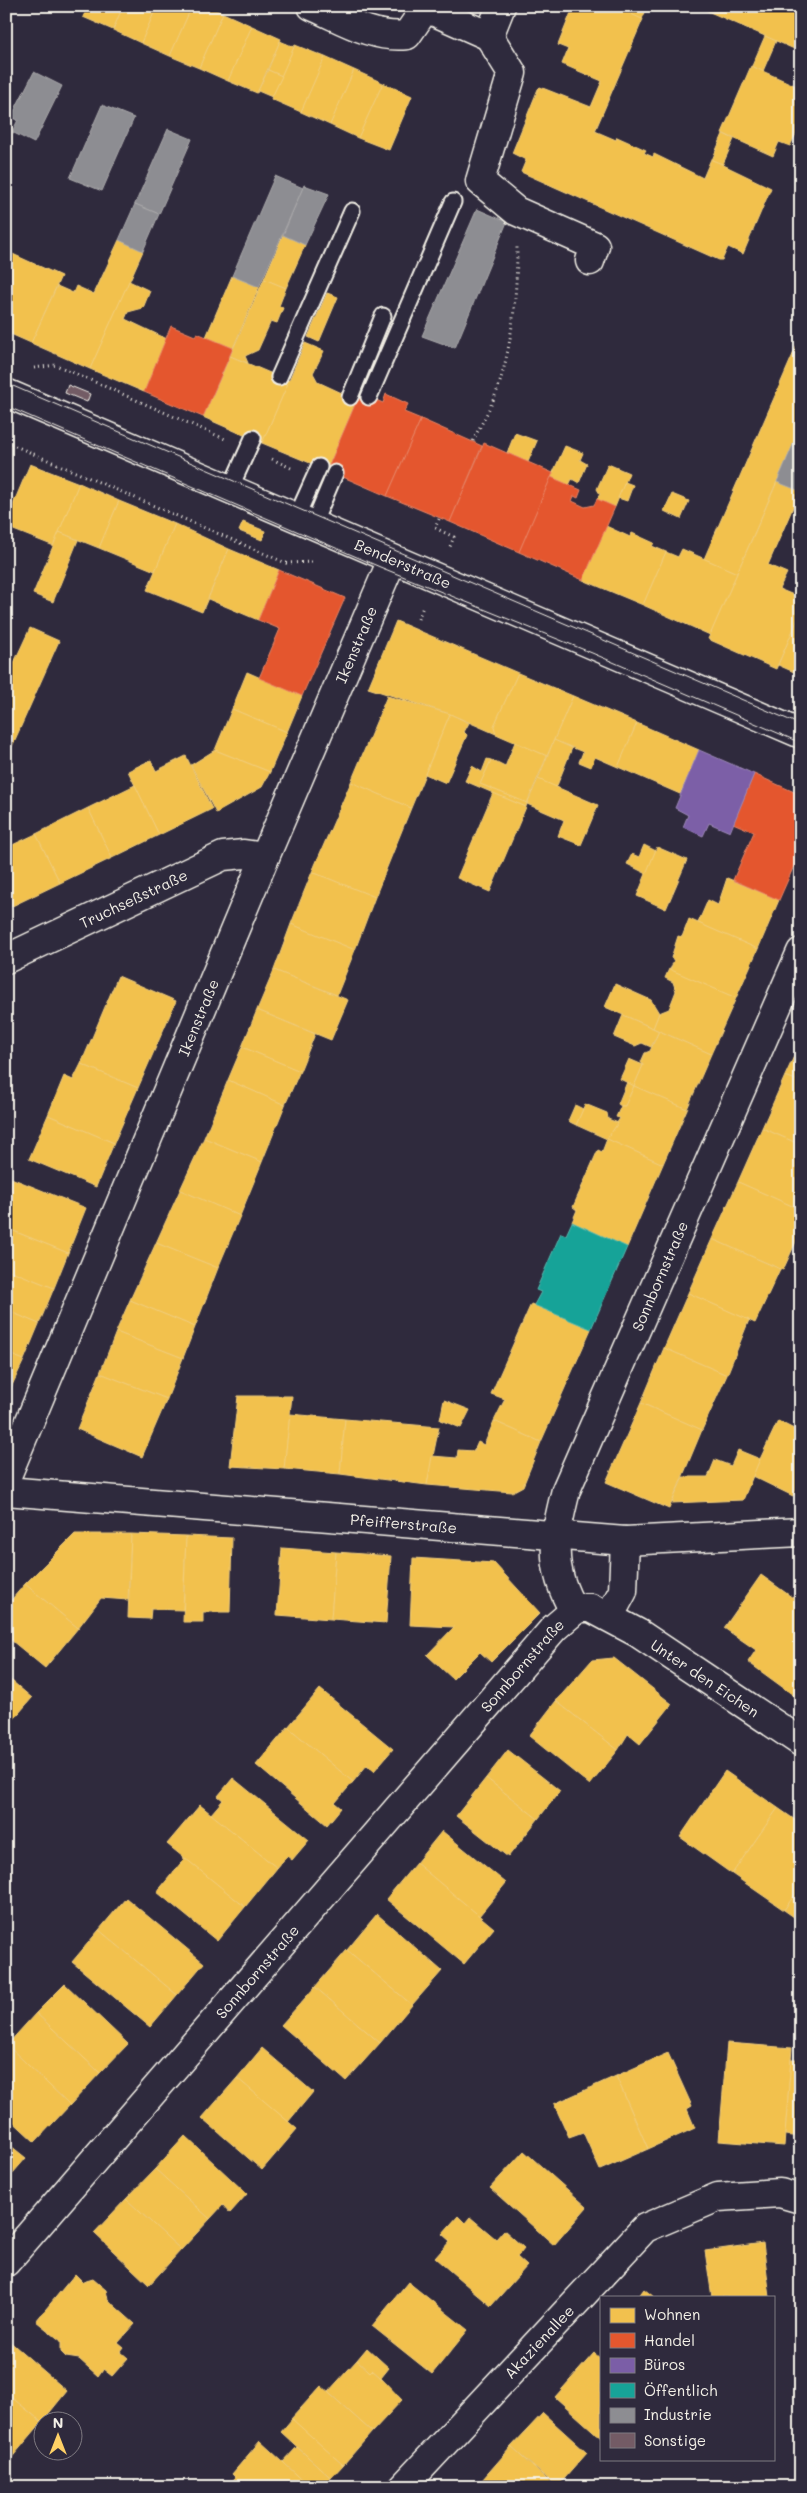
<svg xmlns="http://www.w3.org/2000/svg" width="807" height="2493" viewBox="0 0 807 2493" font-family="Mali,sans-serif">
<rect width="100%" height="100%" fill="#2f2a3d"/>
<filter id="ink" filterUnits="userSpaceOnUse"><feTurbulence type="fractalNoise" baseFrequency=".02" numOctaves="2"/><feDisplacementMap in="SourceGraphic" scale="10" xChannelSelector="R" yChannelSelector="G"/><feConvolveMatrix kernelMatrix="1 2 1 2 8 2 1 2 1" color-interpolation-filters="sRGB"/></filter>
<g filter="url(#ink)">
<!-- homes -->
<g fill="#f2c14e" stroke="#f3cf7c">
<polygon points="88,6 123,6 113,30 83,17"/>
<polygon points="123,6 157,6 141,43 113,30"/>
<polygon points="157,6 192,6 170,56 141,43"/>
<polygon points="192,6 207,6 223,13 199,68 170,56"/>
<polygon points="587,6 615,6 643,19 595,131 616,140 617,137 646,150 644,153 653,157 654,154 703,178 711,159 771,188 743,254 728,247 722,260 719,260 521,172 526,160 512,153 538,89 540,87 591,107 602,81 562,64 568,49 558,45 572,10 575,7 585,11"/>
<polygon points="634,6 648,6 642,19 631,14"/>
<polygon points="696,6 801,6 801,52 765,36"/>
<polygon points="223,13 252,26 228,81 199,68"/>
<polygon points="252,26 281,39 257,93 228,81"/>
<polygon points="765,36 776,41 763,71 752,66"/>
<polygon points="280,41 294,47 282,76 268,70"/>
<polygon points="295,45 325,57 301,112 271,99"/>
<polygon points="325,57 354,70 330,125 301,112"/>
<polygon points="751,66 801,88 796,103 801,105 801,124 790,146 779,142 773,156 722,133"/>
<polygon points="268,70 282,76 272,97 258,91"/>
<polygon points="354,70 383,83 358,138 330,125"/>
<polygon points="383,83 412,96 389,150 358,138"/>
<polygon points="723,134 734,139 723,164 712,160"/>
<polygon points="283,235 305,245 286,288 264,279"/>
<polygon points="119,240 143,251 90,369 31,343 57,286 73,293 76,286 94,294"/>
<polygon points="6,251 61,276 31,343 6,332"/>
<polygon points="232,276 259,287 233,348 206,337"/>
<polygon points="264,279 286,288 279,306 283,308 277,323 271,321 258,350 245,356 248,363 230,356"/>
<polygon points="129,281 150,291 143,308 128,312 125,319 167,339 144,392 90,369"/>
<polygon points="327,293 338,297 319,342 308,337"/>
<polygon points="801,336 801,426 737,573 704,559"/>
<polygon points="305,343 324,351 313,373 318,382 357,400 327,470 262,443"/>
<polygon points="230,356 289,381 262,443 203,417"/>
<polygon points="515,433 537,441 528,462 507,453"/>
<polygon points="565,446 583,453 580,460 587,464 579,483 572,479 569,485 551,477"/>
<polygon points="30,464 79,483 54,546 6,527 6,521"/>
<polygon points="608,464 629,473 615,507 597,499 600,494 597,489"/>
<polygon points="625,482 633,485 627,501 618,498"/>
<polygon points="777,482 800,491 768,565 787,573 779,589 801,598 801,612 776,669 708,639"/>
<polygon points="79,483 119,501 99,548 59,532"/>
<polygon points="672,494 689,501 681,519 664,511"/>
<polygon points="119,501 175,524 155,571 99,548"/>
<polygon points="243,522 265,531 262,540 239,531"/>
<polygon points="175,524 229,549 202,612 147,590"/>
<polygon points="606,526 630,537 632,533 654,543 652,546 666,552 643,605 583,580"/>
<polygon points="59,532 78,540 53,602 33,594"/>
<polygon points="229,549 279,570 258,620 208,599"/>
<polygon points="682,549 737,573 710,635 643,605 666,552 678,557"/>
<polygon points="801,612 801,675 778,665"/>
<polygon points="396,621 518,673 494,726 496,734 450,714 368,688"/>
<polygon points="30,628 59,641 6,760 6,680"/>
<polygon points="247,672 302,696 287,732 232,709"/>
<polygon points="518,673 573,696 547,756 496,734 494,726"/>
<polygon points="387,696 450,714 411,808 351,782"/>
<polygon points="573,696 637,723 618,767 595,757 591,767 579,762 583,752 554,740"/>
<polygon points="232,709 287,732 270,772 215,750"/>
<polygon points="450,714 469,723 464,732 467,735 446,783 425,774"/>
<polygon points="637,723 699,750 680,794 618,767"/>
<polygon points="554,740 572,748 556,788 538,779"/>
<polygon points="515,742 547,756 527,803 480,784 491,760 505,767"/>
<polygon points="215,750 270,772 262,787 216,813 191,765"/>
<polygon points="186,756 212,809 159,835 128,771 151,760 156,771"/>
<polygon points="487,759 491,760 480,784 527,803 526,807 465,781 472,766 482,772"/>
<polygon points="538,779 598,805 581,845 558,836 564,820 527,804"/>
<polygon points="351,782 411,808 375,897 312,872"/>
<polygon points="135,785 159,835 112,858 88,808"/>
<polygon points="493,793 526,807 490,892 457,878"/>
<polygon points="88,808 112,858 60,883 36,834"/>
<polygon points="36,834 60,883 6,909 6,848"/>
<polygon points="644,845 656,851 647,874 627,864 632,854 639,857"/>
<polygon points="657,847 687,860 666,909 637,896"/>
<polygon points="312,872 375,897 355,950 291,924"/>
<polygon points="727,878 779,900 758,949 698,923 708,900 718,905"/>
<polygon points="689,919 758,949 736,998 670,970 674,960 671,958 678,936 682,937"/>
<polygon points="291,924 355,950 337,995 274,970"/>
<polygon points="669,969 736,998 711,1054 653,1028 659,1013 669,1009 676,991 673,982 665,978"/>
<polygon points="274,970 348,1000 331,1040 257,1010"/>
<polygon points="118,976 176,1001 138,1088 81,1064"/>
<polygon points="615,984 651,1000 659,1013 653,1028 605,1007"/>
<polygon points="257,1010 315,1034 300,1071 242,1047"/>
<polygon points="623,1015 659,1031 651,1047 642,1043 635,1046 614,1037"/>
<polygon points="659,1031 711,1054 687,1109 634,1086 643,1065 641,1062 645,1053 650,1051"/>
<polygon points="801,1041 801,1082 785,1076"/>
<polygon points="242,1047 300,1071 285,1105 228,1080"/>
<polygon points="629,1059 643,1065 634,1086 620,1079"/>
<polygon points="81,1064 138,1088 114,1143 48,1115 64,1076 73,1080"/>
<polygon points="785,1076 801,1082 801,1145 762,1128"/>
<polygon points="228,1080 285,1105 262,1162 204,1138"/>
<polygon points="627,1082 634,1086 625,1106 621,1106 618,1104"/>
<polygon points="634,1086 687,1109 663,1164 607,1139 620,1118 616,1117 621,1106 625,1106"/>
<polygon points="585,1104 607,1113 608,1119 618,1123 607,1139 576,1125"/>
<polygon points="575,1105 583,1109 576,1125 568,1121"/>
<polygon points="48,1115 114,1143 96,1187 29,1159"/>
<polygon points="762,1128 801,1145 801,1210 738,1182"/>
<polygon points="204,1138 262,1162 240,1216 180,1190"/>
<polygon points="607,1139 663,1164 627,1247 572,1222 577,1210 573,1207 598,1150 602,1152"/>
<polygon points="6,1176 86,1208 68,1253 6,1228"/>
<polygon points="738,1182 801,1210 801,1231 783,1270 712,1239"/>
<polygon points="180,1190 240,1216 218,1268 156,1243"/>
<polygon points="6,1228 68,1253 54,1288 6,1269"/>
<polygon points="712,1239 780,1269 755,1323 688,1293"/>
<polygon points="156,1243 218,1268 195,1327 130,1300"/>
<polygon points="6,1269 54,1288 39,1324 6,1310"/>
<polygon points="688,1293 749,1320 727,1375 664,1348"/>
<polygon points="130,1300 195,1327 183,1358 116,1332"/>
<polygon points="531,1304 591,1329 541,1442 494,1421 505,1399 491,1394"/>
<polygon points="6,1310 39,1324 24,1360 6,1353"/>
<polygon points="116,1332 183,1358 167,1399 100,1373"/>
<polygon points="664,1348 727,1375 702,1430 641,1403"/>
<polygon points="6,1353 24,1360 6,1398"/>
<polygon points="100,1373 167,1399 142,1457 77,1429"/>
<polygon points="238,1396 292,1396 284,1469 230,1466"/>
<polygon points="444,1400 470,1410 461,1428 440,1420"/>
<polygon points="641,1403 702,1430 669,1509 606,1482"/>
<polygon points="290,1414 345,1419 340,1474 284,1469"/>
<polygon points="345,1419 439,1427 427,1485 340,1474"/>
<polygon points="494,1421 541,1442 523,1486 512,1492 427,1485 432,1456 457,1458 458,1450 474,1451 478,1442 484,1445"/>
<polygon points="778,1421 796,1430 801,1424 799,1469 801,1480 793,1496 752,1476"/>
<polygon points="738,1450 760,1459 743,1500 672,1503 683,1477 708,1477 715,1460 731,1466"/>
<polygon points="75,1534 131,1534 128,1600 101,1598 78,1628 25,1584"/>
<polygon points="131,1534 186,1536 183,1610 151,1609 150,1619 128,1618"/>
<polygon points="186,1536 232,1538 230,1612 203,1612 203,1622 183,1622"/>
<polygon points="282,1548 336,1552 331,1619 277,1615"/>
<polygon points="336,1552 391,1556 386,1623 331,1619"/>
<polygon points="413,1558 494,1563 540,1613 491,1662 480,1652 453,1679 427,1655 454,1627 410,1625"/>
<polygon points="761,1575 793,1598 801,1587 801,1690 796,1697 748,1662 756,1650 724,1628"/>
<polygon points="25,1584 78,1628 45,1668 6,1636 6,1606"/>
<polygon points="614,1658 672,1704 640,1744 628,1734 618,1750 556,1701 592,1660"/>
<polygon points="6,1676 32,1698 6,1728"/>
<polygon points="320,1689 393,1749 374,1771 367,1765 353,1782 288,1727"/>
<polygon points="556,1701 618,1750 590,1785 529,1736"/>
<polygon points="288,1727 353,1782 335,1803 341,1808 327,1825 256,1765"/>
<polygon points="508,1750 560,1791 538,1819 486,1778"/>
<polygon points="725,1771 778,1808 732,1874 680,1837"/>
<polygon points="233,1778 309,1840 292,1860 287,1856 277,1868 211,1814 223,1800 218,1796"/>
<polygon points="486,1778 538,1819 508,1857 456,1816"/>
<polygon points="200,1805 277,1868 245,1907 167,1844"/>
<polygon points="778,1808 801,1824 801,1886 784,1910 732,1874"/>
<polygon points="442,1831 506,1883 479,1916 416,1863"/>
<polygon points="185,1858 245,1907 217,1941 157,1892"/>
<polygon points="416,1863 494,1928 464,1964 386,1899"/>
<polygon points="801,1886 801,1922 784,1910"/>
<polygon points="126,1898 204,1963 177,1995 99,1930"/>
<polygon points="377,1914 442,1971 412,2005 347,1950"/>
<polygon points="99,1930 177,1995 150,2027 72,1962"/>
<polygon points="347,1950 412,2005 380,2043 315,1987"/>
<polygon points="65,1984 128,2044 100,2073 36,2013"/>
<polygon points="315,1987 380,2043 346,2081 281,2025"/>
<polygon points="36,2013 100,2073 70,2105 7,2045"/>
<polygon points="727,2043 792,2048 784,2146 719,2141"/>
<polygon points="7,2045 70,2105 35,2142 6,2115"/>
<polygon points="262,2048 313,2092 288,2122 237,2078"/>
<polygon points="668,2053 692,2106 687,2109 695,2128 648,2149 616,2076"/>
<polygon points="791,2059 801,2059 801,2137 785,2135"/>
<polygon points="616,2076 648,2149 600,2170 583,2132 569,2137 554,2104"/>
<polygon points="237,2078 297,2129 262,2170 202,2118"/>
<polygon points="185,2136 247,2194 230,2213 223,2205 210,2219 155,2169"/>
<polygon points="6,2142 26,2158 6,2181"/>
<polygon points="524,2151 587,2207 554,2245 490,2188"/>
<polygon points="155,2169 210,2219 181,2250 126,2199"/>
<polygon points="126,2199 181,2250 149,2285 94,2233"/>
<polygon points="458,2216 465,2223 470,2217 496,2239 504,2230 524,2248 517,2257 527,2266 491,2306 435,2258 450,2241 442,2234"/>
<polygon points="763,2243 770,2297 712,2297 705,2251"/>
<polygon points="75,2274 83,2282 93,2279 106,2290 108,2300 135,2324 118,2343 124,2348 121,2352 128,2358 112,2376 103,2369 98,2376 79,2359 66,2357 61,2352 61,2341 36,2321"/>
<polygon points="408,2282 468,2330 432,2374 372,2326"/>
<polygon points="644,2289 654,2297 638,2297"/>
<polygon points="8,2340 67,2391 42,2422 6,2393 6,2343"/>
<polygon points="367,2348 389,2368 381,2378 372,2370 370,2372 357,2360"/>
<polygon points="594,2353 601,2359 601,2438 555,2397"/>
<polygon points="357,2360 370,2372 372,2370 381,2378 402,2400 372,2432 328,2392"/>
<polygon points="321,2386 372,2432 343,2465 291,2419"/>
<polygon points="6,2393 42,2422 14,2455 6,2448"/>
<polygon points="543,2413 587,2453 557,2487 511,2447"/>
<polygon points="292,2419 343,2465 331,2478 281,2432"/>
<polygon points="260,2441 283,2462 310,2487 226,2487 235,2477 232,2474"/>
<polygon points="297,2447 331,2478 323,2487 310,2487 283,2462"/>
<polygon points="511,2447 555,2487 490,2487 482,2480"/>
<polygon points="6,2448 14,2455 6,2465"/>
</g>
<!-- shops -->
<g fill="#e4572e" stroke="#e98566">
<polygon points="171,326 195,336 197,333 233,348 203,417 144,392"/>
<polygon points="360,393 383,403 386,394 408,404 404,412 421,419 387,496 327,470"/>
<polygon points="421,419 482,446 450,522 387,496"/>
<polygon points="484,443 553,473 519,552 450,522"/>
<polygon points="551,477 581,490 578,498 574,496 572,501 585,507 594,505 597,499 615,507 583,580 519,552"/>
<polygon points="279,570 345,598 302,696 259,678 280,629 258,620"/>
<polygon points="754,774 801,795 801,850 779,900 733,880 754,832 733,823"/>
</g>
<!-- offices -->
<polygon fill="#7b5ea7" stroke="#9f8aba" points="699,750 754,774 730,832 709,823 703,836 683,827 688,815 675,808"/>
<!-- public -->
<polygon fill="#17a398" stroke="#59bab0" points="572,1222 627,1247 591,1329 534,1305 541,1292 536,1290 561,1233 566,1235"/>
<!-- industry -->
<g fill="#8d8d92" stroke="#acabac">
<polygon points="34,72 62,86 34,143 12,132 18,120 11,117"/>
<polygon points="102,105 134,118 102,191 70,178"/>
<polygon points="168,129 192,139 159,214 135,204"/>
<polygon points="275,176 303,188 259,287 232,276"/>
<polygon points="304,185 329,194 305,245 283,235"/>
<polygon points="135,204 159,214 143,251 119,240"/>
<polygon points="477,209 507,222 455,348 422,336"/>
<polygon points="799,431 801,432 800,491 777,482"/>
</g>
<!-- building -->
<polygon fill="#735b65" stroke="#f4f1e8" points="68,385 90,394 87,402 65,393"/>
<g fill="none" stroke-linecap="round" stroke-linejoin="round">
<defs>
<g id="lane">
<polyline points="279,377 352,211"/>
<polyline points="350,397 383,316"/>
<polyline points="369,397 453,202"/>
<polyline points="230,489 253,438"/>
<polyline points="296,518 319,467"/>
<polyline points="313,525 335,473"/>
</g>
<g id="street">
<path d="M312,6c30,13 61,33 95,29l20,-29"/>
<polyline points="426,8 489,36 501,6"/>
<polyline points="489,36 512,73 480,181 516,211 595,246 590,261"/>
<path id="s1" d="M6,959l217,-103 21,-2 21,3"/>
<path id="s2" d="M6,1478l259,-621 127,-297"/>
<path id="s3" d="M6,1491l619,50 176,-9"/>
<path id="s4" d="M574,1611c-26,-45 -20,-73 -8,-121l235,-538"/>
<polyline points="609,1617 623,1591 625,1541"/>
<path id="s5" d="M6,2262l548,-634 20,-17 6,-3h11l47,25 163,109"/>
<path id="s6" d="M403,2487l242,-259 73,-31 62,-4 21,6"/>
</g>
<g id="secondary">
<path id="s7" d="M6,393l795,341"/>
</g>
</defs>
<!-- lane casing -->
<use href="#lane" stroke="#f4f1e8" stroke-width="19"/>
<!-- street casing -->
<use href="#street" stroke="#f4f1e8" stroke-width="31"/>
<!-- secondary casing -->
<use href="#secondary" stroke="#f4f1e8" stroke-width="31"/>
<!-- path -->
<g stroke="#f4f1e8" stroke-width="3" stroke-dasharray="1 4" stroke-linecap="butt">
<polyline points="34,368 56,365 225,439"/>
<path d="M473,441c9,-19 21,-39 27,-59 13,-43 17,-91 17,-136"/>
<polyline points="6,442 286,563 313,562"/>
<polyline points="272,459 291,468"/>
<polyline points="439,519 435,528 454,537 449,549"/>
<polyline points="418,619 423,607"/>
</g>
<!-- lane -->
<use href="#lane" stroke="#2f2a3d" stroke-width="15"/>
<!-- street -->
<use href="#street" stroke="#2f2a3d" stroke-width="28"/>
<!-- secondary -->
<use href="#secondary" stroke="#2f2a3d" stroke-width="28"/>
<!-- tram -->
<g stroke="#f4f1e8" stroke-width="1">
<polyline points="6,383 801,725"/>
<polyline points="6,406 380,567 592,653 801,743"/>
</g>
</g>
</g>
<g text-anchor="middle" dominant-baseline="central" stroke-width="5" stroke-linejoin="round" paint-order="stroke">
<!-- street labels -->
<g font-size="15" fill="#f4f1e8" stroke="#2f2a3d">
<text stroke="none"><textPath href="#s7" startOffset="432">Benderstraße</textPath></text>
<text stroke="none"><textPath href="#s2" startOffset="904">Ikenstraße</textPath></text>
<text stroke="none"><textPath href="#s1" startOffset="141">Truchseßstraße</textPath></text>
<text stroke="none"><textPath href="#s2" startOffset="499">Ikenstraße</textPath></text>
<text stroke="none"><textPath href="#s4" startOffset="359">Sonnbornstraße</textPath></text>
<text stroke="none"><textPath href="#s3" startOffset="399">Pfeifferstraße</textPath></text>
<text stroke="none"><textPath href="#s5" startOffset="789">Sonnbornstraße</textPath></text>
<text stroke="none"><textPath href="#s5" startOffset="1016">Unter den Eichen</textPath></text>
<text stroke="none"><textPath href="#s5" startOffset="384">Sonnbornstraße</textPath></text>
<text stroke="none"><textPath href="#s6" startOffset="199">Akazienallee</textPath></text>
</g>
</g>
<!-- margin -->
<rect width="807" height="2493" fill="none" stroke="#2f2a3d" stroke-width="25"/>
<rect x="12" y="12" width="782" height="2468" fill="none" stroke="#f4f1e8" stroke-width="2" filter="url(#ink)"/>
<!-- legend -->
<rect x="600" y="2296" width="175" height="165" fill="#2f2a3d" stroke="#7e7a81"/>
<rect x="610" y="2308" width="25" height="15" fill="#f2c14e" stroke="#7e7a81"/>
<text x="644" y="2320" font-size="15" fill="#f4f1e8">Wohnen</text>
<rect x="610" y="2333" width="25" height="15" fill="#e4572e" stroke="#7e7a81"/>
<text x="644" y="2346" font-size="15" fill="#f4f1e8">Handel</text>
<rect x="610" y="2358" width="25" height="15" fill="#7b5ea7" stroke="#7e7a81"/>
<text x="644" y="2370" font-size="15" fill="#f4f1e8">Büros</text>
<rect x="610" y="2383" width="25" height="15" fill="#17a398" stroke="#7e7a81"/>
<text x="644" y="2396" font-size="15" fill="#f4f1e8">Öffentlich</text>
<rect x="610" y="2408" width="25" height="15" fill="#8d8d92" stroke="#7e7a81"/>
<text x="644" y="2420" font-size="15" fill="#f4f1e8">Industrie</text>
<rect x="610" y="2433" width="25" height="15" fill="#735b65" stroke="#7e7a81"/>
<text x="644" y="2446" font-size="15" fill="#f4f1e8">Sonstige</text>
<!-- north arrow -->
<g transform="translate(58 2436)"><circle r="24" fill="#2f2a3d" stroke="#7e7a81"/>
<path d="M0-4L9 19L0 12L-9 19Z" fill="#ffd166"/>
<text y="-8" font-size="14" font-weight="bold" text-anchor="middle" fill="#f4f1e8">N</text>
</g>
</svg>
